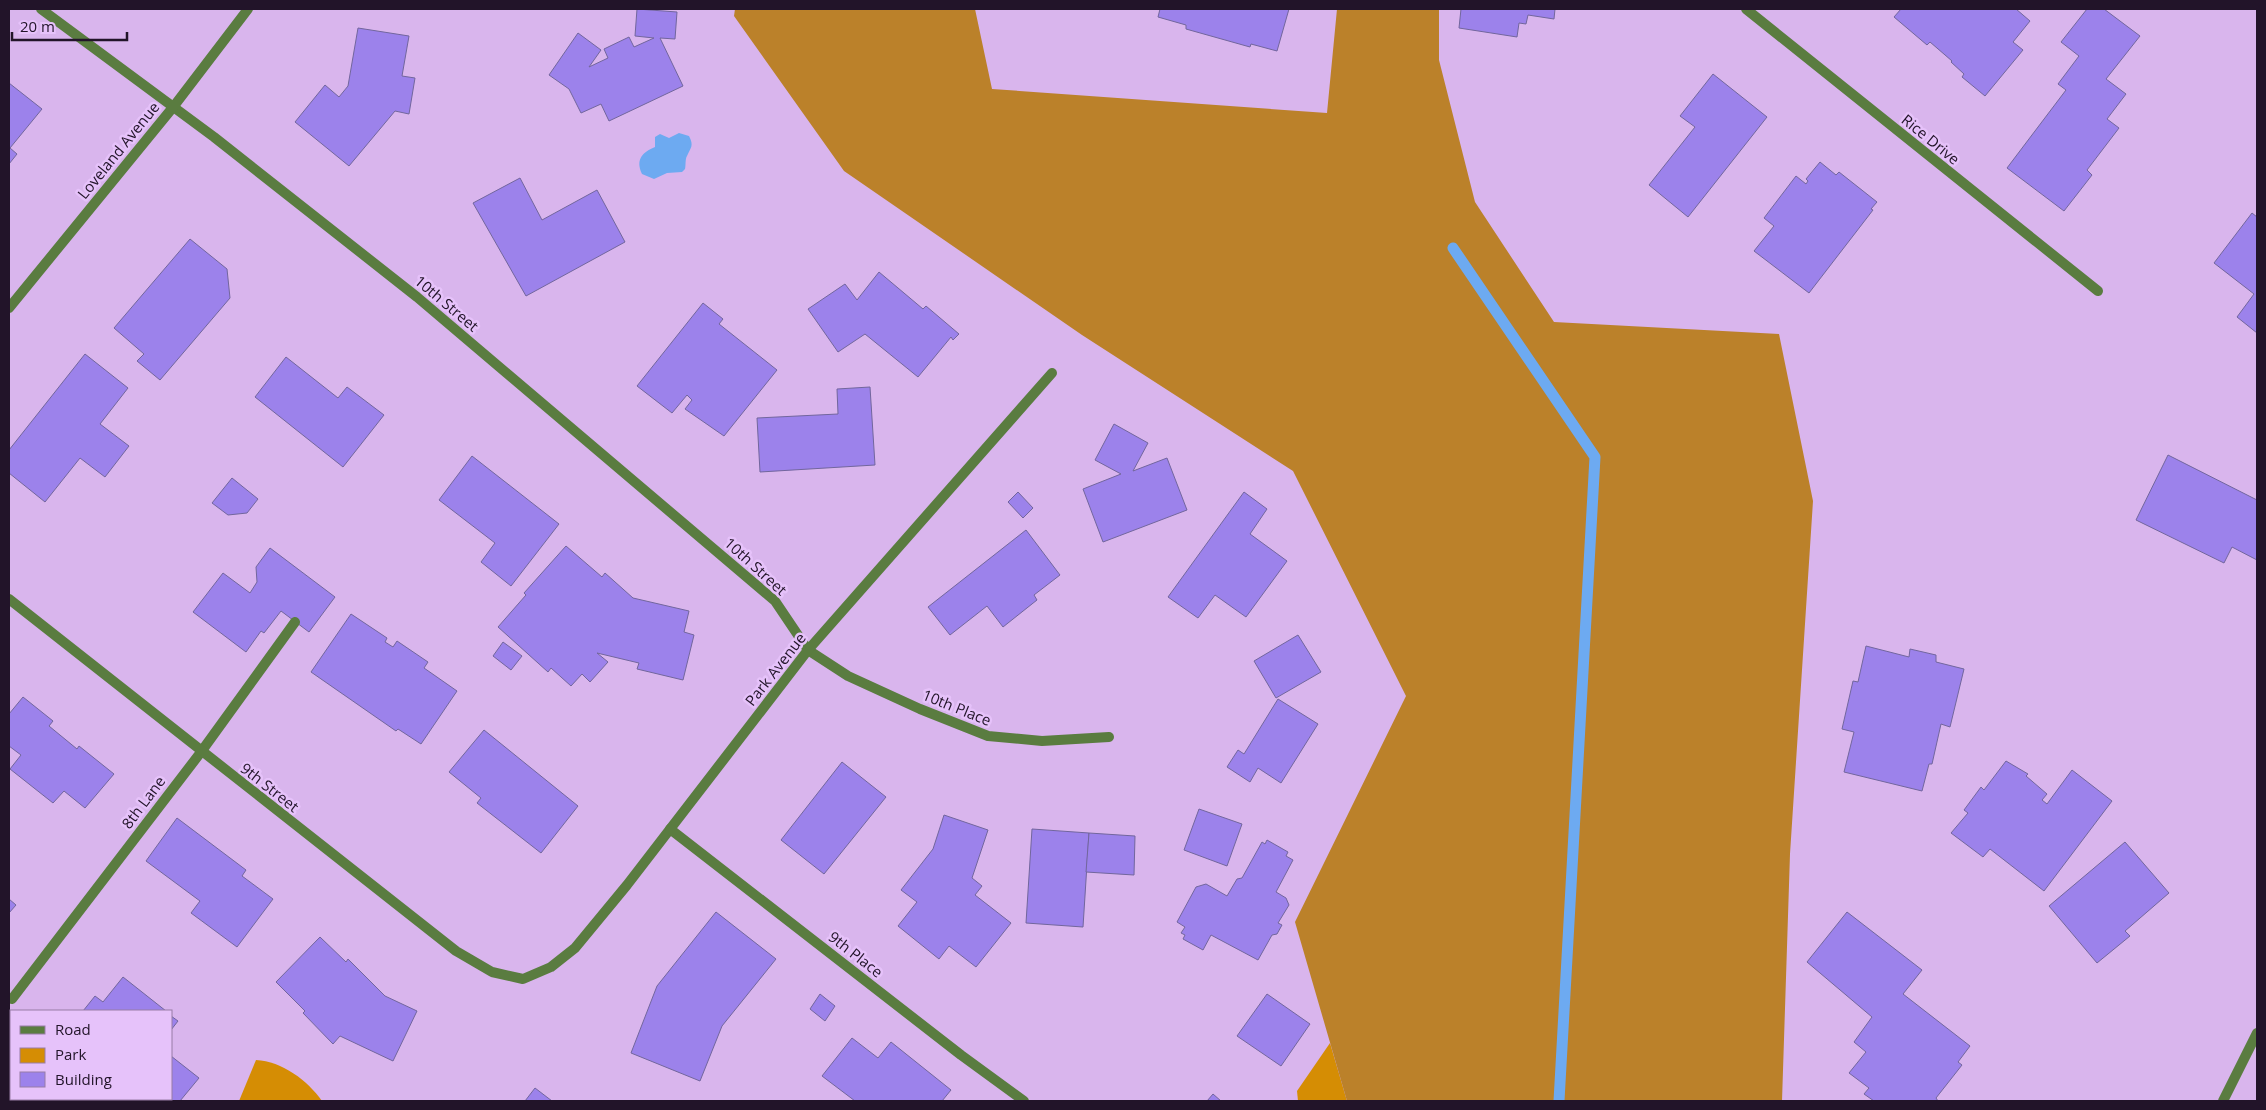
<svg xmlns="http://www.w3.org/2000/svg" width="2266" height="1110" viewBox="0 0 2266 1110" font-family="'Open Sans',sans-serif">
<rect width="100%" height="100%" fill="#d9b5ed"/>
<!-- green -->
<g fill="#d58d04">
<polygon points="1330,1043 1347,1101 1298,1101 1297,1091"/>
<path d="M256,1060c26,1 52,21 66,41h-83z"/>
</g>
<!-- forest -->
<polygon fill="#bb812a" points="735,9 975,9 992,89 1327,113 1337,9 1439,9 1439,60 1475,202 1554,322 1779,334 1813,501 1790,854 1782,1101 1347,1101 1295,922 1406,696 1293,471 1082,335 844,171 734,16"/>
<!-- water -->
<path fill="#6daaf1" d="M679,133l10,3c5,10 2,11 -2,20 -2,3 -1,9 -2,13l-3,3 -15,1 -13,6 -12,-5c-7,-15 1,-22 13,-27v-10l5,-3 9,4z"/>
<g fill="none" stroke-linecap="round" stroke-linejoin="round">
<!-- stream -->
<polyline stroke="#6daaf1" stroke-width="11" points="1453,248 1595,457 1559,1101"/>
</g>
<!-- building -->
<g fill="#9c82eb" stroke="#72669d">
<polygon points="637,9 677,12 675,39 660,38 683,86 609,121 601,104 581,113 569,89 549,75 578,33 601,50 589,67 608,58 604,49 629,37 634,47 654,38 635,36"/>
<polygon points="1160,9 1289,9 1277,51 1251,44 1250,47 1186,29 1186,25 1158,17"/>
<polygon points="1461,9 1555,9 1554,19 1528,15 1526,24 1519,23 1517,37 1459,28"/>
<polygon points="1901,9 2016,9 2030,21 2013,42 2023,50 1985,96 1962,77 1964,74 1951,62 1952,61 1930,42 1927,45 1894,17"/>
<polygon points="2087,9 2104,9 2140,36 2106,79 2126,94 2107,119 2119,128 2087,170 2092,175 2064,211 2007,168 2066,90 2058,84 2079,56 2061,42"/>
<polygon points="358,28 409,36 402,76 415,78 409,114 395,111 349,166 295,122 325,85 339,97 348,86"/>
<polygon points="1713,74 1767,117 1688,217 1649,185 1695,127 1680,116"/>
<polygon points="9,83 42,109 10,148 17,154 9,164"/>
<polygon points="1820,162 1836,175 1839,172 1877,202 1871,209 1873,210 1809,293 1754,251 1774,226 1764,218 1796,176 1806,184 1808,181 1806,179"/>
<polygon points="520,178 542,220 597,190 625,242 526,296 473,203"/>
<polygon points="2252,213 2257,217 2257,333 2237,317 2254,294 2214,263"/>
<polygon points="190,239 227,269 230,298 160,380 137,361 144,354 114,328"/>
<polygon points="879,272 923,309 926,306 959,334 953,340 951,337 918,377 865,334 838,352 808,309 845,284 857,300"/>
<polygon points="703,303 723,319 719,324 777,370 724,436 685,409 692,400 687,395 672,413 637,386"/>
<polygon points="85,354 128,388 100,424 129,446 105,477 80,458 45,502 9,473 9,450"/>
<polygon points="286,357 338,398 347,387 384,415 343,467 255,397"/>
<polygon points="870,387 875,465 760,472 757,418 838,414 837,389"/>
<polygon points="1114,424 1148,443 1133,471 1167,458 1187,510 1103,542 1083,489 1121,474 1095,460"/>
<polygon points="2168,455 2257,500 2257,560 2232,547 2224,563 2136,520"/>
<polygon points="472,456 559,524 511,586 481,562 495,543 439,500"/>
<polygon points="232,478 258,499 247,513 228,515 212,503"/>
<polygon points="1018,492 1033,508 1023,518 1008,502"/>
<polygon points="1244,492 1267,509 1250,534 1287,561 1246,617 1215,595 1198,618 1168,597"/>
<polygon points="1026,530 1060,575 1034,595 1037,600 1003,627 987,606 950,635 928,607"/>
<polygon points="566,546 602,577 605,573 633,598 689,611 684,632 694,635 683,680 637,669 639,663 597,653 608,662 590,682 582,674 571,686 551,668 548,672 498,627 526,595 524,593"/>
<polygon points="270,548 335,597 309,632 281,611 264,633 261,631 246,652 193,612 223,573 250,593 257,582 256,567"/>
<polygon points="351,614 387,638 385,642 393,647 397,641 428,662 424,668 457,691 421,744 398,729 396,731 311,672"/>
<polygon points="1298,635 1321,672 1276,698 1254,661"/>
<polygon points="503,642 522,656 511,670 493,656"/>
<polygon points="1866,646 1909,657 1910,649 1936,655 1936,662 1964,669 1950,727 1941,724 1932,764 1929,764 1922,791 1844,772 1854,732 1842,729 1853,681 1858,682"/>
<polygon points="23,697 53,721 49,726 77,749 79,746 114,774 85,808 64,791 53,803 10,769 21,755 9,746 9,714"/>
<polygon points="1278,699 1318,724 1281,783 1258,768 1250,782 1227,767 1238,750 1244,754"/>
<polygon points="484,730 578,806 541,853 477,803 481,798 449,772"/>
<polygon points="2006,761 2028,774 2026,776 2047,794 2042,800 2047,804 2072,770 2112,801 2044,891 1990,849 1983,857 1951,833 1968,813 1964,810 1981,787 1984,790"/>
<polygon points="842,762 886,797 824,874 781,840"/>
<polygon points="1199,809 1242,824 1227,866 1184,850"/>
<polygon points="944,815 988,830 972,878 982,886 975,895 1011,923 976,967 949,946 939,959 898,926 917,902 901,890 933,849"/>
<polygon points="177,818 246,870 242,876 273,899 237,947 191,913 200,901 146,861"/>
<polygon points="1032,829 1089,833 1083,927 1026,923"/>
<polygon points="1089,833 1135,836 1134,875 1086,872"/>
<polygon points="1267,840 1288,852 1286,856 1293,860 1276,892 1286,898 1289,905 1278,923 1282,925 1277,934 1272,935 1258,960 1211,935 1203,950 1183,939 1185,935 1181,933 1185,927 1177,922 1196,887 1206,884 1227,896 1237,879 1242,878 1262,842 1265,844"/>
<polygon points="2125,842 2169,893 2125,931 2130,936 2097,963 2049,906"/>
<polygon points="9,899 16,905 9,913"/>
<polygon points="716,912 776,959 722,1026 700,1081 631,1053 657,986"/>
<polygon points="1847,912 1922,970 1903,994 1970,1046 1958,1062 1962,1065 1936,1098 1938,1101 1874,1101 1864,1094 1869,1088 1849,1073 1866,1052 1854,1042 1872,1017 1807,962"/>
<polygon points="320,937 346,962 348,959 385,996 417,1011 393,1061 340,1036 333,1044 303,1013 305,1011 276,982"/>
<polygon points="123,977 166,1011 83,1011 95,996 103,1002"/>
<polygon points="820,994 835,1006 825,1021 810,1009"/>
<polygon points="1267,994 1310,1024 1281,1066 1237,1036"/>
<polygon points="171,1016 178,1021 171,1030"/>
<polygon points="852,1038 878,1058 891,1042 951,1090 942,1101 855,1101 822,1076"/>
<polygon points="171,1056 199,1078 180,1101 139,1101 136,1099 171,1099"/>
<polygon points="535,1088 552,1101 525,1101"/>
<polygon points="1213,1094 1221,1101 1207,1101"/>
<polygon points="38,1099 73,1099 71,1101 41,1101"/>
</g>
<g fill="none" stroke-linecap="round" stroke-linejoin="round">
<!-- service -->
<polyline stroke="#5a7c40" stroke-width="10" points="12,999 201,752 295,622"/>
<!-- minor -->
<g stroke="#5a7c40" stroke-width="10">
<polyline points="41,9 214,137 417,297 775,601 808,650 848,676 920,709 988,736 1042,741 1109,737"/>
<polyline points="1746,9 2098,291"/>
<polyline points="9,308 174,106 248,9"/>
<polyline points="9,599 456,951 492,972 523,979 551,967 575,948 627,885 808,650 1052,373"/>
<polyline points="670,829 961,1055 1024,1101"/>
</g>
<!-- tertiary -->
<polyline stroke="#5a7c40" stroke-width="10" points="2223,1101 2257,1033"/>
</g>
<g text-anchor="middle" dominant-baseline="central" stroke-width="5" stroke-linejoin="round" paint-order="stroke">
<!-- street labels -->
<g font-size="15" fill="#221429" stroke="#e6c2fa">
<text transform="translate(1931 139) rotate(39)">Rice Drive</text>
<text transform="translate(118 150) rotate(-51)">Loveland Avenue</text>
<text transform="translate(447 303) rotate(40)">10th Street</text>
<text transform="translate(756 566) rotate(42)">10th Street</text>
<text transform="translate(775 669) rotate(-52)">Park Avenue</text>
<text transform="translate(957 707) rotate(22)">10th Place</text>
<text transform="translate(270 787) rotate(38)">9th Street</text>
<text transform="translate(143 802) rotate(-53)">8th Lane</text>
<text transform="translate(856 954) rotate(38)">9th Place</text>
</g>
</g>
<!-- border -->
<rect width="2266" height="1110" fill="none" stroke="#221429" stroke-width="20"/>
<!-- legend -->
<rect x="10" y="1010" width="162" height="90" fill="#e6c2fa" stroke="#987ca6"/>
<rect x="20" y="1026" width="25" height="8" fill="#5a7c40" stroke="#987ca6"/>
<text x="55" y="1035" font-size="15" fill="#221429">Road</text>
<rect x="20" y="1048" width="25" height="15" fill="#d58d04" stroke="#987ca6"/>
<text x="55" y="1060" font-size="15" fill="#221429">Park</text>
<rect x="20" y="1072" width="25" height="15" fill="#9c82eb" stroke="#987ca6"/>
<text x="55" y="1085" font-size="15" fill="#221429">Building</text>
<!-- scale -->
<path d="M12 32v8h115v-8" fill="none" stroke="#221429" stroke-width="2.5"/>
<text x="20" y="32" font-size="15" fill="#221429" stroke="#e6c2fa" stroke-width="4" paint-order="stroke">20 m</text>
</svg>
